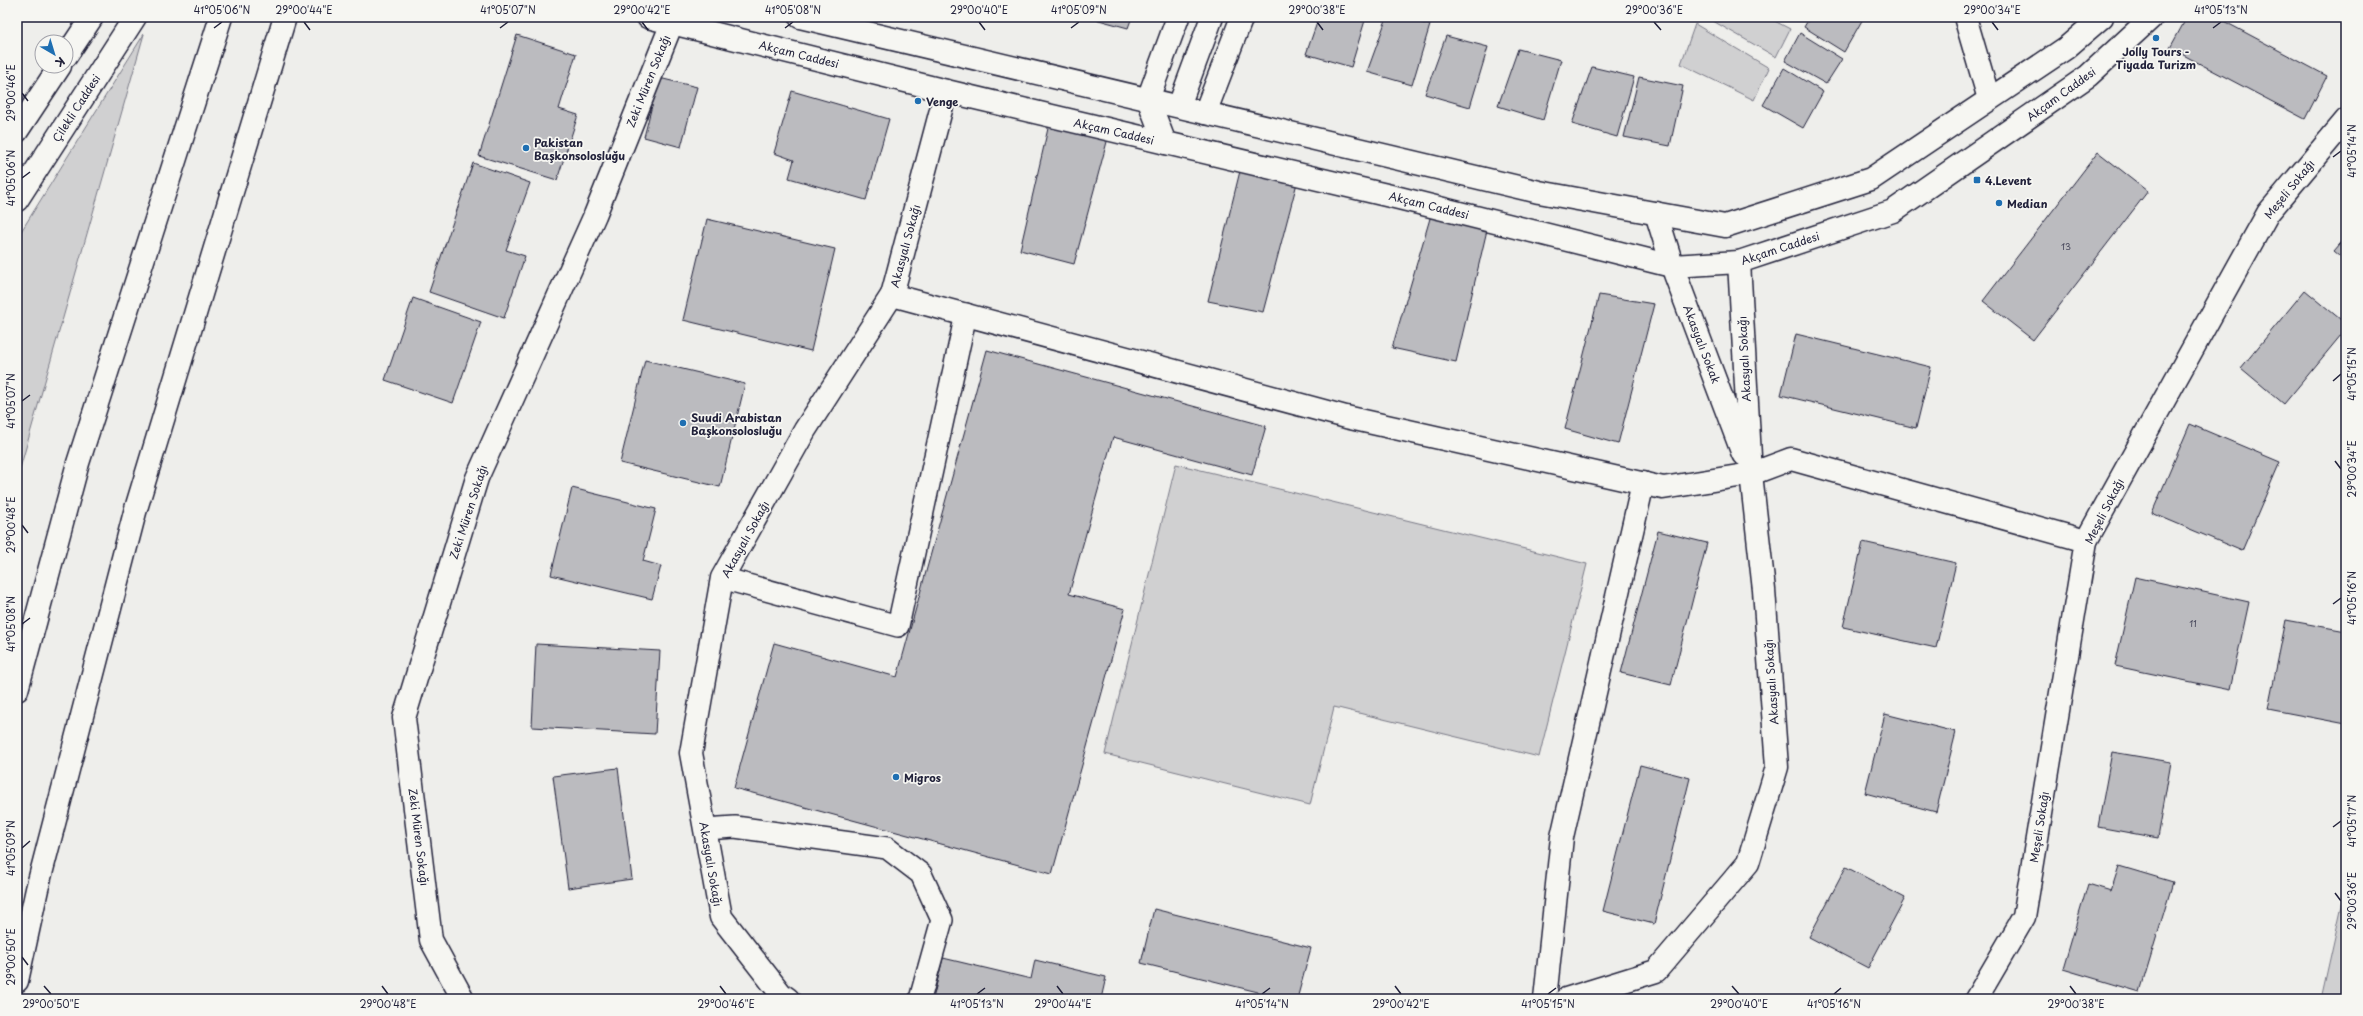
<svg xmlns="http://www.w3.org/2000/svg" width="2363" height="1016" viewBox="0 0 2363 1016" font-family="'Playpen Sans',sans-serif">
<rect width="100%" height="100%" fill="#eeeeeb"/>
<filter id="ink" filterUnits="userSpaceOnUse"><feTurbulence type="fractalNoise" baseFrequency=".025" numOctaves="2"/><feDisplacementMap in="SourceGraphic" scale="8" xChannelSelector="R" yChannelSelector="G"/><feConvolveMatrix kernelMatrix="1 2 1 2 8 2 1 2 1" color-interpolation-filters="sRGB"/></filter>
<g filter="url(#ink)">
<!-- green -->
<g fill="#d0d0d1" stroke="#797986">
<polygon points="1706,17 1767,17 1790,29 1776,57"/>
<polygon points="1695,24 1769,68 1754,100 1681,64"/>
<polygon points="144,34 17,479 17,238"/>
<polygon points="1176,464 1587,564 1539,757 1334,707 1310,805 1105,754"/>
<polygon points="2346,887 2346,999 2321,999"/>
</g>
<!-- building -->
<g fill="#bbbbbf" stroke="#22223b">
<polygon points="1088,17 1132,17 1128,28"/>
<polygon points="1319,17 1366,17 1351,67 1306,54"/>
<polygon points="1387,17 1399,17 1430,25 1412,85 1367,72"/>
<polygon points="1810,17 1864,17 1844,52 1804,27"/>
<polygon points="2187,17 2216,17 2327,76 2305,119 2170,48"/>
<polygon points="1800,33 1842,59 1826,84 1785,61"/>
<polygon points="517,35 576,54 559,109 578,115 557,180 479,156"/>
<polygon points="1446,36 1488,47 1470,107 1425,94"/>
<polygon points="1518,49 1561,60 1543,120 1498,106"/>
<polygon points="1592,67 1634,77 1617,137 1572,124"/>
<polygon points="1784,68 1823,92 1803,128 1763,105"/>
<polygon points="1639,77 1683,86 1670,146 1624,137"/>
<polygon points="659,78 697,87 681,147 644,137"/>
<polygon points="792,91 889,119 866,200 789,178 794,160 774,153"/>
<polygon points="1049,124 1108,138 1074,264 1020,250"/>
<polygon points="2098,152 2148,191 2033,340 1983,301"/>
<polygon points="473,163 530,183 506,250 525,256 504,318 429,292"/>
<polygon points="1240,171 1297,183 1263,312 1208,301"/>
<polygon points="1431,215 1487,230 1456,362 1392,348"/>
<polygon points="707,219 835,249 811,351 683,320"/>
<polygon points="2346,237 2346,261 2334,251"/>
<polygon points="2305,290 2346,324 2346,329 2284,404 2241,368"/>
<polygon points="1599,295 1654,304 1618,444 1565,429"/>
<polygon points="413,298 481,322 453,403 385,380"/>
<polygon points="1796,334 1931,367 1916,428 1781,395"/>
<polygon points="987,350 1266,426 1252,475 1113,437 1069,594 1125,609 1052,874 734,788 774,643 897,677"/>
<polygon points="645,360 745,384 720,487 620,463"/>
<polygon points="2190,424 2280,462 2242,551 2152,513"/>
<polygon points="572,488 656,509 643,561 661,566 652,599 551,575"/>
<polygon points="1658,531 1707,543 1671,685 1621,673"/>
<polygon points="1863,542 1956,563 1936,648 1843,627"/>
<polygon points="2135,577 2249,602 2230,690 2115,666"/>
<polygon points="2286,620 2346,631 2346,724 2268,709"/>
<polygon points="536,644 660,651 655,734 532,727"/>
<polygon points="1885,714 1956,732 1936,812 1865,793"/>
<polygon points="2112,752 2171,762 2158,838 2098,827"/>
<polygon points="1640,765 1690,778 1654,924 1603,911"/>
<polygon points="618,768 632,879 568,888 553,776"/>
<polygon points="2119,866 2173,882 2140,992 2063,969 2088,884 2111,891"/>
<polygon points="1846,867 1905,898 1868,968 1809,937"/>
<polygon points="1154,909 1311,948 1297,999 1286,999 1141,963"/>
<polygon points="943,958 1031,979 1035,960 1106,977 1101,999 933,999"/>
</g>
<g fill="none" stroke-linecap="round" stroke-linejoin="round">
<defs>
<g id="service">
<polyline points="722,578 898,626 966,314"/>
<polyline points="705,829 735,827 887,848 921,874 942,920 920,999"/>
</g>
<polyline id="pedestrian" points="1205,113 1242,17"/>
<g id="minor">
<polyline points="1965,17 1989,99"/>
<polyline points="1656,213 1675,274 1743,454"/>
<polyline points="892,295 1346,417 1663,488 1751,474 1791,459 2086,541"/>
<polyline points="463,999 431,940 404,718 477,478 595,215 672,23"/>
<polyline points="788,999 781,994 721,917 691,753 722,578 805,430 892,295 946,91"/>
<polyline points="1545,999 1562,837 1643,483"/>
<polyline points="1566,999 1656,971 1748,863 1777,767 1764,590 1751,474 1739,262"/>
<polyline points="1976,999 2024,917 2086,541 2268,213 2346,120"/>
</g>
<g id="tertiary">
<polyline points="1179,106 1212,17"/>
<polyline points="1165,143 1148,99 1178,17"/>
</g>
<g id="secondary">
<polyline points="648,17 946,91 1399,198 1672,266 1739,262 1893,211 2088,76 2152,17"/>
<polyline points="800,17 1539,192 1725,226 1871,179 2066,48 2102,17"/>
<polyline points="66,56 92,17"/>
<polyline points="17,131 60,66"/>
<polyline points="17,200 135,17"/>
</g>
<g id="motorway">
<polyline points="17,690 78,463 221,17"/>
<polyline points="17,981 37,889 135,512 285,17"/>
</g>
</defs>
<!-- service casing -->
<use href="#service" stroke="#22223b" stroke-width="24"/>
<!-- pedestrian casing -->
<use href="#pedestrian" stroke="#22223b" stroke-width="25"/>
<!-- minor casing -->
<use href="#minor" stroke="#22223b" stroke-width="25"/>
<!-- tertiary casing -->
<use href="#tertiary" stroke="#22223b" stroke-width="25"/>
<!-- secondary casing -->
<use href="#secondary" stroke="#22223b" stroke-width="25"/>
<!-- motorway casing -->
<use href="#motorway" stroke="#22223b" stroke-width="25"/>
<!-- service -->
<use href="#service" stroke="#f6f6f2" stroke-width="21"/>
<!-- pedestrian -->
<use href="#pedestrian" stroke="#f6f6f2" stroke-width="22"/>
<!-- minor -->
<use href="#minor" stroke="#f6f6f2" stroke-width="22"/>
<!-- tertiary -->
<use href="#tertiary" stroke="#f6f6f2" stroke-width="22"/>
<!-- secondary -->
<use href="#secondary" stroke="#f6f6f2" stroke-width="22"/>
<!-- motorway -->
<use href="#motorway" stroke="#f6f6f2" stroke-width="22"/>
</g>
</g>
<!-- ticks -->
<path fill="none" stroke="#22223b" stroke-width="1.5" d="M304,22l6,8M642,22l6,8M979,22l6,8M1317,22l6,8M1654,22l7,8M1992,22l6,8M214,28l8,-6M500,28l8,-6M785,28l8,-6M1071,28l8,-6M2213,28l8,-6M22,93l6,8M2333,157l8,-6M22,178l8,-6M2333,381l8,-7M22,401l8,-6M2335,461l6,8M22,525l6,8M2333,604l8,-6M22,624l8,-6M2333,827l8,-6M22,848l8,-7M2335,893l6,8M22,957l6,8M44,986l7,8M382,986l6,8M720,986l6,8M1057,986l6,8M1395,986l6,8M1732,986l7,8M2070,986l6,8M977,994l8,-6M1262,994l8,-6M1548,994l8,-6M1834,994l7,-6"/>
<!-- markers -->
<g fill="#1f6fb2" stroke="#f6f6f2" stroke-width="1.5">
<circle cx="2156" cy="38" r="4"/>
<circle cx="918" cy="101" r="4"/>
<circle cx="526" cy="148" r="4"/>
<rect x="1973" y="176" width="8" height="8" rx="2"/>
<circle cx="1999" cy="203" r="4"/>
<circle cx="683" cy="423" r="4"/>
<circle cx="896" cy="777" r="4"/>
</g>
<g text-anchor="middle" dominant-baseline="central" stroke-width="3.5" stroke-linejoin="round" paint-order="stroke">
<!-- number labels -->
<g font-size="9" fill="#48485c">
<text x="2066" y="246">13</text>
<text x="2193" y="623">11</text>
</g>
<!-- poi labels -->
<g font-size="11" font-weight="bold" fill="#22223b" stroke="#f6f6f2" text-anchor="start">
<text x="2156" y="51" text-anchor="middle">Jolly Tours -<tspan x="2156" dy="13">Tiyada Turizm</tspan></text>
<text x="926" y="101">Venge</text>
<text x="534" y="142">Pakistan<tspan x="534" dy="13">Başkonsolosluğu</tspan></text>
<text x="1985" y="180">4.Levent</text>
<text x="2007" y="203">Median</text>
<text x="691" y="417">Suudi Arabistan<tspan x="691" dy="13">Başkonsolosluğu</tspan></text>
<text x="904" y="777">Migros</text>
</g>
<!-- street labels -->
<g font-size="11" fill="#22223b" stroke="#f6f6f2">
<text transform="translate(799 54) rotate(14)">Akçam Caddesi</text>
<text transform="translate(648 81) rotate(-68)">Zeki Müren Sokağı</text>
<text transform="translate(2061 94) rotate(-36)">Akçam Caddesi</text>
<text transform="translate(76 108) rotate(-57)">Çilekli Caddesi</text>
<text transform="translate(1114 131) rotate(13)">Akçam Caddesi</text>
<text transform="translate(2289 189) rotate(-51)">Meşeli Sokağı</text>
<text transform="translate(1429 205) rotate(14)">Akçam Caddesi</text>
<text transform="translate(905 246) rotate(-75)">Akasyalı Sokağı</text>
<text transform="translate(1780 248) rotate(-18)">Akçam Caddesi</text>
<text transform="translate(1702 344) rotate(69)">Akasyalı Sokak</text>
<text transform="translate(1744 359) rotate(-93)">Akasyalı Sokağı</text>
<text transform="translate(2104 511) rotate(-63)">Meşeli Sokağı</text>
<text transform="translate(468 512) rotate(-72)">Zeki Müren Sokağı</text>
<text transform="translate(745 539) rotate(-61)">Akasyalı Sokağı</text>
<text transform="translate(1771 682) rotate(-94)">Akasyalı Sokağı</text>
<text transform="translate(2039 827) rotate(-81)">Meşeli Sokağı</text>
<text transform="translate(419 837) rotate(83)">Zeki Müren Sokağı</text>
<text transform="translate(711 864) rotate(80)">Akasyalı Sokağı</text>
</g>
</g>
<!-- margin -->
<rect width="2363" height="1016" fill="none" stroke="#f6f6f2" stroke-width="44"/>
<!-- north arrow -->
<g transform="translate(54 54) rotate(142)"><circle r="19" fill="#f6f6f2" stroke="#a1a1a9"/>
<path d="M0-3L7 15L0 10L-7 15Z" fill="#1f6fb2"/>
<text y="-6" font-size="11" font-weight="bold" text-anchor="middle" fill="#22223b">K</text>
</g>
<rect x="22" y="22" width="2319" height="972" fill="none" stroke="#22223b" stroke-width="1.5"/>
<g font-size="10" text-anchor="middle" fill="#22223b">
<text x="222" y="14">41°05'06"N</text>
<text x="304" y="14">29°00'44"E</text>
<text x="508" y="14">41°05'07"N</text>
<text x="642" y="14">29°00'42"E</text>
<text x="793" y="14">41°05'08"N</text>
<text x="979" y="14">29°00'40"E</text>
<text x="1079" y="14">41°05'09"N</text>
<text x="1317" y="14">29°00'38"E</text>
<text x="1654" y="14">29°00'36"E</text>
<text x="1992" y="14">29°00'34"E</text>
<text x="2221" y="14">41°05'13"N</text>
<text transform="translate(11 93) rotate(-90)" y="4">29°00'46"E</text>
<text transform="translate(2352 151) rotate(-90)" y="4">41°05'14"N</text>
<text transform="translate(11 178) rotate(-90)" y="4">41°05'06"N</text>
<text transform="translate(2352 374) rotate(-90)" y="4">41°05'15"N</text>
<text transform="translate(11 401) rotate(-90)" y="4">41°05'07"N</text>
<text transform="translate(2352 469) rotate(-90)" y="4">29°00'34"E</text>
<text transform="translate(11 525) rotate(-90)" y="4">29°00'48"E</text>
<text transform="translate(2352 598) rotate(-90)" y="4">41°05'16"N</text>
<text transform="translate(11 624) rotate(-90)" y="4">41°05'08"N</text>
<text transform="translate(2352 821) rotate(-90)" y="4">41°05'17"N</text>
<text transform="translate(11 848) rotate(-90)" y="4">41°05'09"N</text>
<text transform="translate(2352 901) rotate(-90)" y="4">29°00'36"E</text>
<text transform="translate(11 957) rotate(-90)" y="4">29°00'50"E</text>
<text x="51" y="1008">29°00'50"E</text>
<text x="388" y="1008">29°00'48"E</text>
<text x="726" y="1008">29°00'46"E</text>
<text x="977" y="1008">41°05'13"N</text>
<text x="1063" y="1008">29°00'44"E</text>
<text x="1262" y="1008">41°05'14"N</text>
<text x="1401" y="1008">29°00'42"E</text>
<text x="1548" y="1008">41°05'15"N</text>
<text x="1739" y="1008">29°00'40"E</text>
<text x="1834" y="1008">41°05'16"N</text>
<text x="2076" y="1008">29°00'38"E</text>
</g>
</svg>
